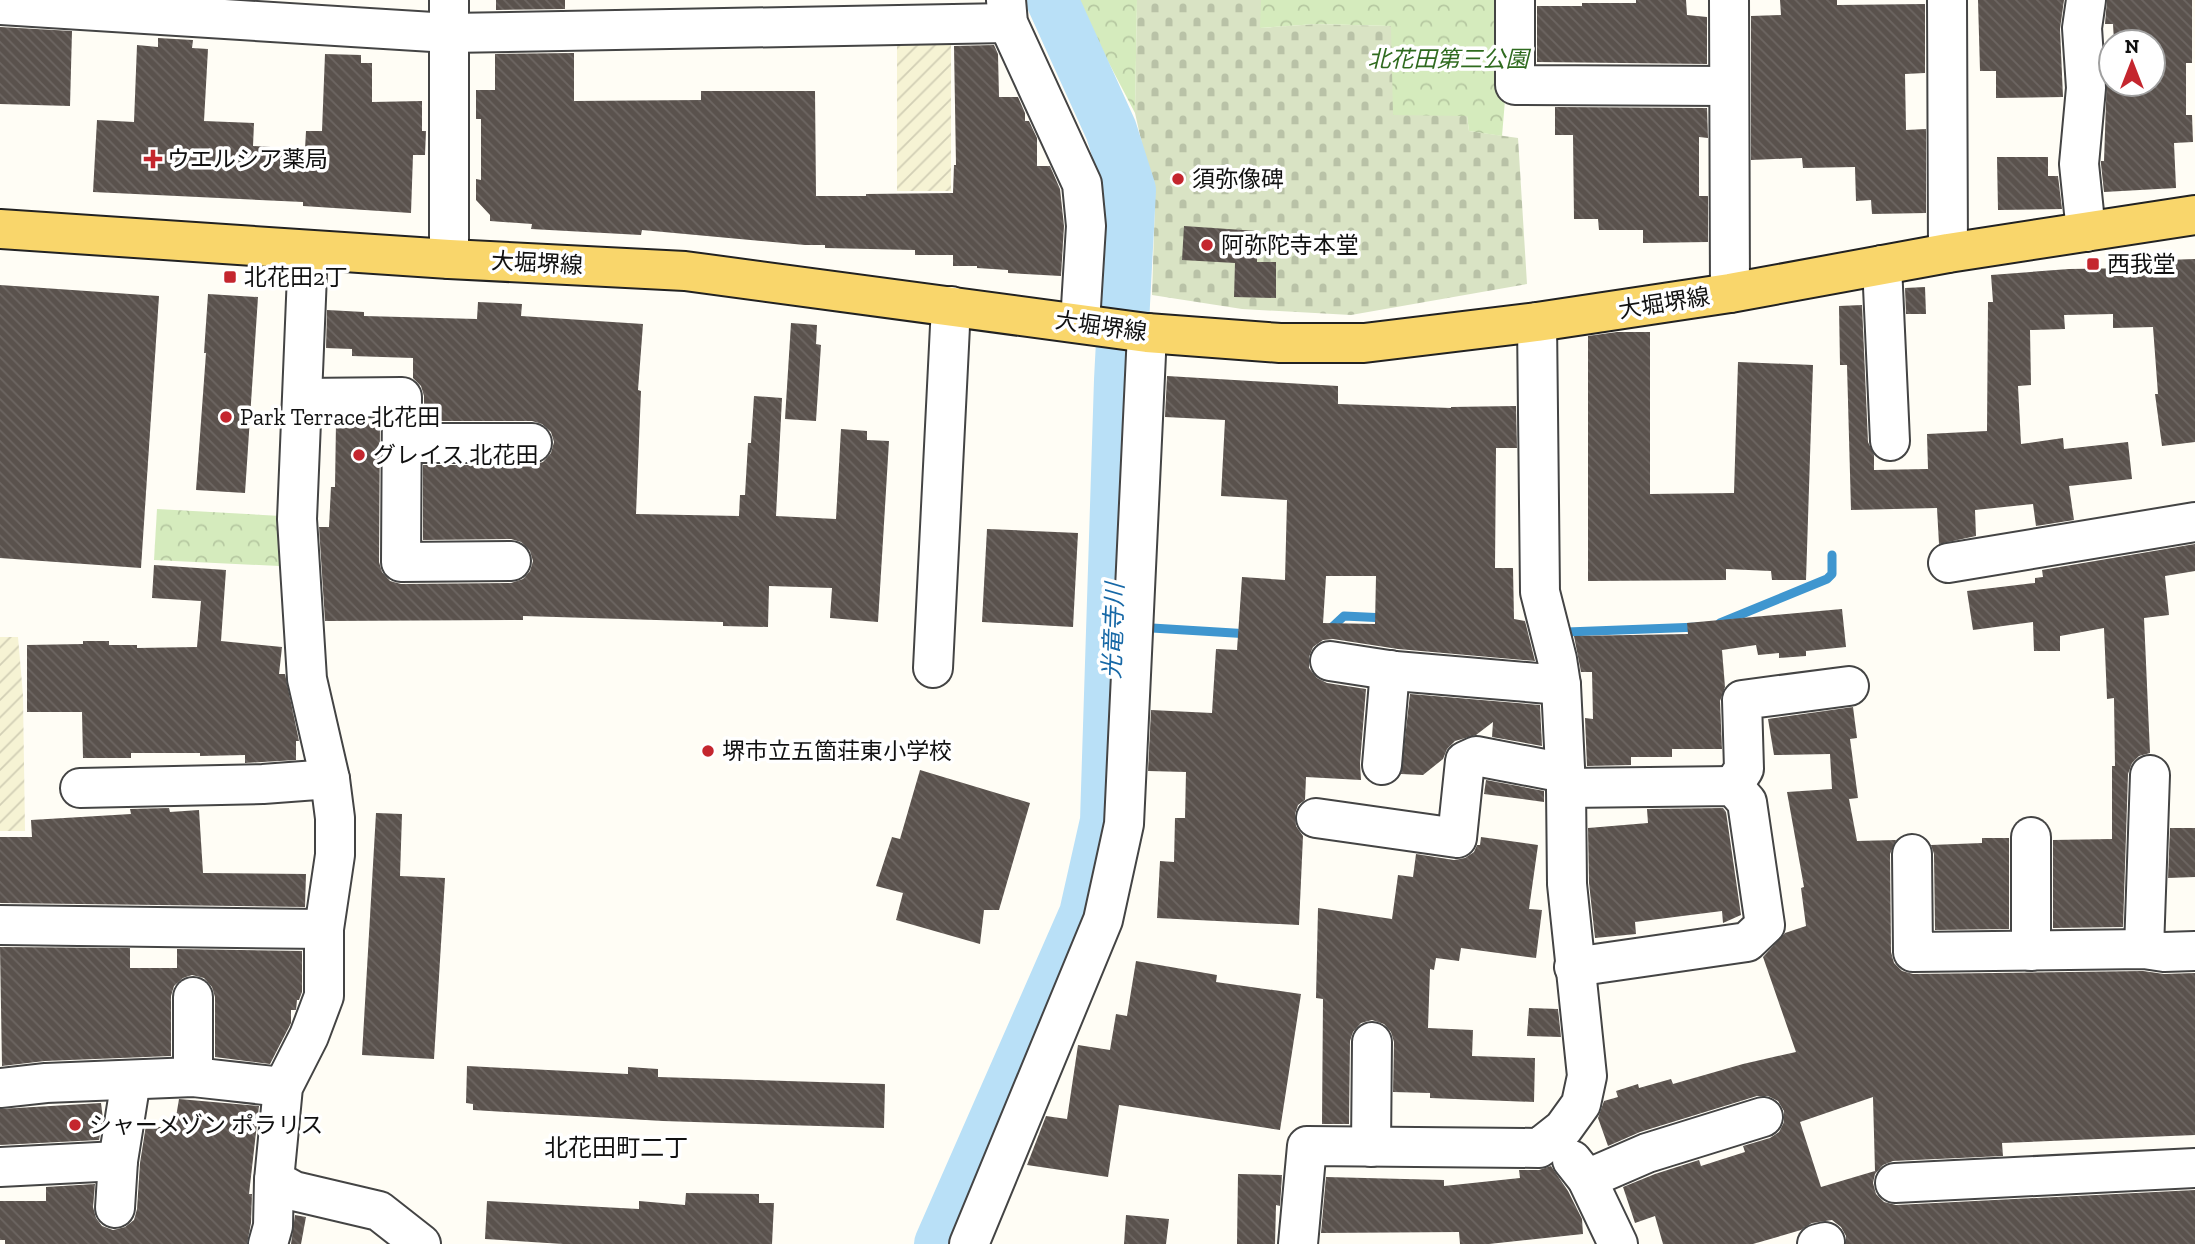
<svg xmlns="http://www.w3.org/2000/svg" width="2195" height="1244" viewBox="0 0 2195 1244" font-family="'Zilla Slab','Noto Sans JP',serif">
<defs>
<pattern id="farmland-furrows" width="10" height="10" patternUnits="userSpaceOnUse" patternTransform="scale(1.75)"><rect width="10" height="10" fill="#f6f3d4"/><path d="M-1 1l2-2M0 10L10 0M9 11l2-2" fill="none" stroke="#d2cfb5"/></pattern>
<pattern id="cemetery-stones" width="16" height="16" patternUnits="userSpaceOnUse" patternTransform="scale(1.75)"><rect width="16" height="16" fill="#d9e3c4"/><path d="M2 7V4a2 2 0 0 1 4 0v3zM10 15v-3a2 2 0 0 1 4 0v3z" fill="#b9c2a7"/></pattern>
<pattern id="park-crowns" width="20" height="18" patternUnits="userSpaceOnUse" patternTransform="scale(1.75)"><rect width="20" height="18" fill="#d5ebbd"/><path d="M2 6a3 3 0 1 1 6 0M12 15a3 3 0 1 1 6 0" fill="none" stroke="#b6c8a1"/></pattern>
<pattern id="building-back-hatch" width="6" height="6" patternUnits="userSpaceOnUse" patternTransform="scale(1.75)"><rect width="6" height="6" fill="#5a524d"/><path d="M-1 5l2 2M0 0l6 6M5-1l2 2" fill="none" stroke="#6d6662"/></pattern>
</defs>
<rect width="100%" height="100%" fill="#fffdf5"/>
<!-- farmland -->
<g fill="url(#farmland-furrows)">
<rect x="897" y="36" width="54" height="155"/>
<polygon points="0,637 18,637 23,695 25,831 0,831"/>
</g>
<!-- cemetery -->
<polygon fill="url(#cemetery-stones)" points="1137,0 1261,0 1261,28 1316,24 1391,26 1467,116 1469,131 1518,138 1527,284 1351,315 1242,309 1152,295 1155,202 1135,113"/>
<!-- park -->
<g fill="url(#park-crowns)">
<polygon points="1076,0 1137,0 1135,113"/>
<polygon points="1261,0 1504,0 1505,100 1502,136 1469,131 1467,116 1393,115 1391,26 1316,24 1260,28"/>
<polygon points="157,509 281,516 279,566 154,560"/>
</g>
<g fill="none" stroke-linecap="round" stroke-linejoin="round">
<!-- stream -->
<g stroke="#3f96cf" stroke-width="9">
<polyline points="1720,623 1827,579 1832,574 1832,555"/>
<polyline points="1112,626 1114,626"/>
<polyline points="1152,628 1250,634"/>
<polyline points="1329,630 1344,616 1386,618"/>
<polyline points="1567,632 1699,627"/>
</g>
<!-- river -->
<polyline stroke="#b9e0f7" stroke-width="52" points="940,1244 1085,914 1106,821 1120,380 1130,190 1111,130 1052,0"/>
</g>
<!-- building -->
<g fill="url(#building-back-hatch)" fill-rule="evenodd">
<polygon points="496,0 565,0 565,9 496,10"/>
<polygon points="1636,0 1686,0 1687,15 1707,17 1707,64 1537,62 1537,6 1582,6 1582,3 1636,3"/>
<polygon points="1780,0 1837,0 1837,5 1925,4 1925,73 1905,74 1906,130 1926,129 1926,213 1872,214 1871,200 1856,201 1855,167 1803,168 1802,158 1751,160 1751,16 1781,15"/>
<polygon points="1978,0 2064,0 2060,29 2063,97 1996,98 1996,71 1980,71"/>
<polygon points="2107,0 2192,0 2192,63 2186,63 2186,115 2192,115 2193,142 2174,143 2176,188 2104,192 2101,164 2101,161 2104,161 2107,73 2111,73 2111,84 2153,84 2153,42 2114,42 2113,24 2105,24"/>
<polygon points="0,27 72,31 70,106 0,104"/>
<polygon points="158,38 193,40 192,48 208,49 204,121 254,123 253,146 305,149 306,131 322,131 325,54 361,55 361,63 372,63 372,102 422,101 422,131 426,131 425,155 413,155 411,213 303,206 303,202 93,192 97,120 134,122 137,45 158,47"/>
<polygon points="994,45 998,54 999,97 1018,97 1025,113 1025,121 1029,121 1037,138 1037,166 1050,166 1060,189 1064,226 1061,276 1008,273 1008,270 977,268 977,266 953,266 953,255 915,255 915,250 825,248 825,245 805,245 642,230 641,235 531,229 532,224 490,221 490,215 476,200 476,179 481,180 481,119 476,119 476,90 495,90 495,54 574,53 574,101 701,100 701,91 815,91 816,196 866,196 866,194 953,193 954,165 956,165 954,46"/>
<polygon points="1555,107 1707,108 1708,138 1699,137 1699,196 1708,196 1708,242 1643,243 1643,230 1599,230 1598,219 1574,219 1573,135 1555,135"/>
<polygon points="1997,157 2048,157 2048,176 2058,176 2062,209 1998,210"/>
<polygon points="1184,226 1257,231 1257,262 1276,262 1276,298 1234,297 1235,263 1182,260"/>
<polygon points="2195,259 2195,442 2162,446 2155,394 2158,394 2153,327 2113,328 2113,314 2064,315 2065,329 2030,330 2031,385 2018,386 2021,444 2063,438 2064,449 2128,442 2132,479 2069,486 2074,520 2036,526 2033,504 1975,510 1976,536 1939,544 1937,508 1851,510 1847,365 1840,365 1839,306 1862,305 1868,442 1874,455 1874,470 1928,469 1927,434 1987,431 1988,302 1993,302 1991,275 2069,269 2137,268 2137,261"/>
<polygon points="0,285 159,296 141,568 0,558"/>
<polygon points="1925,287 1926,314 1906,314 1905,288"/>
<polygon points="208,294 258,297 245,493 196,490 206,353 204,353"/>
<polygon points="478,302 522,304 521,316 643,324 638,390 641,391 636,514 739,516 740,495 745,495 748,443 751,443 754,396 782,398 776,516 836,519 841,429 867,431 867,440 889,441 878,622 830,618 832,588 769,586 768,627 723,626 723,622 523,616 523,620 325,621 319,527 329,527 331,487 335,487 336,422 380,423 379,562 382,572 390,581 401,584 511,583 523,579 530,571 533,561 530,551 521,542 511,539 423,540 423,465 533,465 543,462 551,453 554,442 551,432 542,424 532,421 424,421 424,396 421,386 413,378 413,358 352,356 352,349 326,348 327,310 364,312 364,316 477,319"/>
<polygon points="791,323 817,325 816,344 821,345 816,421 785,419"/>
<polygon points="1617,332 1650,332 1650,494 1734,493 1738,362 1813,365 1806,580 1772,580 1771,571 1726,569 1726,580 1588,581 1588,336"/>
<path d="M1167,376l171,10v18l113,4v-1l65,-1 1,42h-21l-1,120h18l1,51 11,2 10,40 -137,-12 -65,-10 -10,1 -10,7 -4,10v11l8,10 10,5 39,6 -6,74 1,17 -55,-3 -1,23 -7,5 -3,9 1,12 7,10 -4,89 -142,-7 3,-57 14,1 1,-44h10l1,-46 -38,-1 3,-61 61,3 4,-64 21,1 5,-73 43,3 2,-80 -66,-4 4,-76 -60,-3zM1326,576h50l-1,48 -52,-1z"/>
<polygon points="987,529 1078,533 1073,627 982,622"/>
<polygon points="2195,544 2195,571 2165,576 2169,615 2144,618 2150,753 2139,756 2132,763 2128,774 2123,927 2053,928 2053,840 2112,839 2112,766 2115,766 2114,698 2107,699 2104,628 2060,636 2060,651 2034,651 2033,622 1973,630 1967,591 2035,583 2035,578 2043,577 2042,570"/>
<polygon points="154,565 226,570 221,641 282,647 279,674 285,674 299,741 296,741 296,760 245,763 245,755 200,756 200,753 131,753 131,758 83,758 82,712 27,712 27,645 83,644 83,641 109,641 109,645 137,645 137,648 197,647 201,601 152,598"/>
<polygon points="1842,609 1846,647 1806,651 1806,656 1779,658 1779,653 1758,655 1756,645 1722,650 1725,687 1720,701 1722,749 1672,749 1672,757 1631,757 1631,765 1587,766 1585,718 1593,719 1592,672 1581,672 1574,636 1688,634 1687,623"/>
<polygon points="1410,694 1540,705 1542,746 1492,737 1493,722 1476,735 1455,741 1447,749 1443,759 1423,775 1401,774"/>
<path d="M1853,707l4,31 -7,1 8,59 -9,1 8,42 39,-1 -6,14 1,98 3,11 8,8 11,3 230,-3 21,3 31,-1v162l-193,8 1,13 -110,5 -10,4 -8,9 -2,9 3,11 8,8 12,3 299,-15v54h-349v-8l-5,-9 -9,-7 -20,3 -11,7 -48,14h-90l-8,-28 -20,7 -12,-36 32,-13 44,-14 2,6 44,-14 -2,-6 27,-8 9,-6 5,-10v-11l-6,-10 -10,-5h-11l-117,36 -32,14 -10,-28 6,-17 14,-4 -2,-6 22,-7 1,4 32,-9 2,5 70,-20 53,-12 -33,-95 22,-24 21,-7 -5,-38 3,-1 -17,-95 45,-3 -2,-35 -56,1 -6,-36zM1873,1097l2,74 -54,16 -21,-65z"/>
<polygon points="920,770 1030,803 999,910 984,910 980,944 896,920 903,893 876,886 892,837 900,839"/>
<polygon points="1486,780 1544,791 1544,802 1484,794"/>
<polygon points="169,808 170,812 199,810 203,873 306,874 305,907 0,903 0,837 32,837 31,820 131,814 130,809"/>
<polygon points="1723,808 1726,812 1741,915 1723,923 1722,911 1635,922 1636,934 1595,938 1589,883 1588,828 1648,823 1647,809"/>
<polygon points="376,813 402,814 400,876 445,878 434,1059 362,1055"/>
<polygon points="2170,828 2195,828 2195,877 2168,878"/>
<polygon points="1481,837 1538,845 1529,909 1542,910 1536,958 1461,948 1459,961 1436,958 1434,970 1430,969 1428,1028 1473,1030 1472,1056 1535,1058 1534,1102 1430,1098 1430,1093 1393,1092 1394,1042 1391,1032 1384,1024 1372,1020 1361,1023 1353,1032 1350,1041 1349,1124 1322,1124 1323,999 1316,998 1318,908 1392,919 1398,875 1413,877 1416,854 1454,860 1465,858 1474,852 1477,845 1480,845"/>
<polygon points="1982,838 2009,838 2009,929 1935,930 1934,854 1931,845 1982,843"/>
<polygon points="0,947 130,948 130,968 177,968 177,949 302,951 302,992 299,1000 297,1000 296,1010 291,1010 291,1023 270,1064 215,1057 215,997 212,987 204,978 192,975 183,978 174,986 171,996 171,1056 45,1061 2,1066"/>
<polygon points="1136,961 1217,975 1216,982 1301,994 1280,1130 1119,1105 1108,1177 1027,1165 1046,1116 1067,1119 1078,1045 1110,1050 1116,1014 1127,1016"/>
<polygon points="1529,1008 1558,1009 1561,1037 1527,1036"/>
<polygon points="467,1066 628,1074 628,1067 658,1069 658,1077 885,1084 884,1128 663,1121 473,1110 473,1104 466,1103"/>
<polygon points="179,1099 259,1106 249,1194 252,1194 251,1223 247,1244 5,1244 5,1240 0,1240 0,1201 46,1201 46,1187 95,1184 93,1207 96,1218 102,1226 113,1230 125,1227 134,1220 137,1209 140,1163 146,1125 174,1129"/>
<polygon points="101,1103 103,1119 99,1140 0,1145 0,1109"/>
<polygon points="1551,1166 1568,1191 1582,1219 1583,1234 1489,1244 1460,1244 1459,1232 1321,1233 1326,1177 1444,1180 1444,1186 1520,1178 1519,1170 1539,1170"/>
<polygon points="1238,1174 1282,1175 1280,1206 1276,1205 1275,1244 1237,1244"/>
<polygon points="686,1193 759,1194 759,1203 774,1203 772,1244 563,1244 485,1239 487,1201 639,1209 639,1201 685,1205"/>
<polygon points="295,1215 306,1217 301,1244 291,1244"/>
<polygon points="1126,1215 1169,1219 1166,1244 1124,1244"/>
</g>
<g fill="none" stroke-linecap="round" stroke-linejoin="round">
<defs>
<g id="minor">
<polyline points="449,0 449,259"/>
<polyline points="1006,0 1008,23 1082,184 1086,226 1080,323"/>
<polyline points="1515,0 1515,85 1729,86"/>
<polyline points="1729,0 1730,293"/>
<polyline points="1947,0 1948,253"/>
<polyline points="0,5 449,33 1008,23"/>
<polyline points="2086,232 2079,164 2086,88 2082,28 2086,0"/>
<polyline points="308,250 297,519 307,679 330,779 335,818 335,855 324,929 324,996 309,1036 283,1087 274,1180 294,1191 379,1211 421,1244"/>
<polyline points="1882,265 1890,441"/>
<polyline points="303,398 402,397 401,562 511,561"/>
<polyline points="402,443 532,443"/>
<polyline points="1948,563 2195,522"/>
<polyline points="1330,661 1395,671 1561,685"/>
<polyline points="933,668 951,306"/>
<polyline points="1382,765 1390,670"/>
<polyline points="1733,786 1744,769 1742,700 1849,686"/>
<polyline points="80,788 263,784 330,779"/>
<polyline points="1566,788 1733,786 1747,802 1765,925 1747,942 1574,967"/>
<polyline points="1316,818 1457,838 1465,761 1476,756 1565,773"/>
<polyline points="2031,837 2031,951"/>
<polyline points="1912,854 1913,952 2144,949 2164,952 2195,951"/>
<polyline points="0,925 324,929"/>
<polyline points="2144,949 2150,775"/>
<polyline points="193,997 193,1077"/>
<polyline points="0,1088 46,1083 193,1077 283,1087"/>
<polyline points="1371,1147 1372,1042"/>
<polyline points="1572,1160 1587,1179 1618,1244"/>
<polyline points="0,1167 118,1161"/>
<polyline points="1587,1179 1647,1153 1763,1117"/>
<polyline points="1895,1183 2195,1168"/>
<polyline points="115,1208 118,1161 131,1080"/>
<polyline points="268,1244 273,1226 274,1180"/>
<polyline points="969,1244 1103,920 1124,824 1147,333"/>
<polyline points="1298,1244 1307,1146 1539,1148 1563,1129 1581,1104 1587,1076 1567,884 1566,788 1561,685 1557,659 1540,592 1537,322"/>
<polyline points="1817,1244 1825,1242"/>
</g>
<polyline id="major" points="0,229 449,259 685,271 1147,333 1280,343 1364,343 1537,322 1730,293 1948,253 2195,215"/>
</defs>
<!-- minor casing -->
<use href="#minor" stroke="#444" stroke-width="42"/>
<!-- major casing -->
<use href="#major" stroke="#222" stroke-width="42"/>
<!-- minor -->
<use href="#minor" stroke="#fff" stroke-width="38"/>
<!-- major -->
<use href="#major" stroke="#f9d66b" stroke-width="38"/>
</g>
<!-- markers -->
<g fill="#c4262e" stroke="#fff" stroke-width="2.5">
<path d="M149.5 148.5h7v7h7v7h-7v7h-7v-7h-7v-7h7z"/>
<circle cx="1178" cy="179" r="7"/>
<circle cx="1207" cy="245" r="7"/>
<rect x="2086" y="257" width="14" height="14" rx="3.5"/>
<rect x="223" y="270" width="14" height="14" rx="3.5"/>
<circle cx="226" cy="417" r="7"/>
<circle cx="359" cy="455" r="7"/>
<circle cx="708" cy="751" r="7"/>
<circle cx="75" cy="1125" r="7"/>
</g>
<g text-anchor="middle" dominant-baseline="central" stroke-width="7" stroke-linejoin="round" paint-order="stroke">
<!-- park labels -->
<g font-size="23" font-style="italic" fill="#2f6b1f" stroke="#fff">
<text x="1448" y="59">北花田第三公園</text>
</g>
<!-- poi labels -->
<g font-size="23" fill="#111" stroke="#fff" text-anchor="start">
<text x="167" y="159">ウエルシア薬局</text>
<text x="1192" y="179">須弥像碑</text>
<text x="1221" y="245">阿弥陀寺本堂</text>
<text x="2107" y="264">西我堂</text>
<text x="244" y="277">北花田2丁</text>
<text x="240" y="417">Park Terrace 北花田</text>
<text x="373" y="455">グレイス 北花田</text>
<text x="722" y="751">堺市立五箇荘東小学校</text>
<text x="89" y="1125">シャーメゾン ポラリス</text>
</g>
<!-- street labels -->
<g font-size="23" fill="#111" stroke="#fff">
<text transform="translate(537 263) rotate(3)">大堀堺線</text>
<text transform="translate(1664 303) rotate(-9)">大堀堺線</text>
<text transform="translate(1101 326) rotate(8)">大堀堺線</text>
</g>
<!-- water labels -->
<g font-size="24" font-style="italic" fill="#1768a6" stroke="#fff">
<text transform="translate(1113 631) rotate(-88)">光竜寺川</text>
</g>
<!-- neighbourhood labels -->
<g font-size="24" fill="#111" stroke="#fff">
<text x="616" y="1147">北花田町二丁</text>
</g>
</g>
<!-- north arrow -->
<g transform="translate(2132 63)"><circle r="33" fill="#ffffff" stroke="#a0a0a0" stroke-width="2"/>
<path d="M0-5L12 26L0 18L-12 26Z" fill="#c4262e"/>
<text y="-10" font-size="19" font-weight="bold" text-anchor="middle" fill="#111111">N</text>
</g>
</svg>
